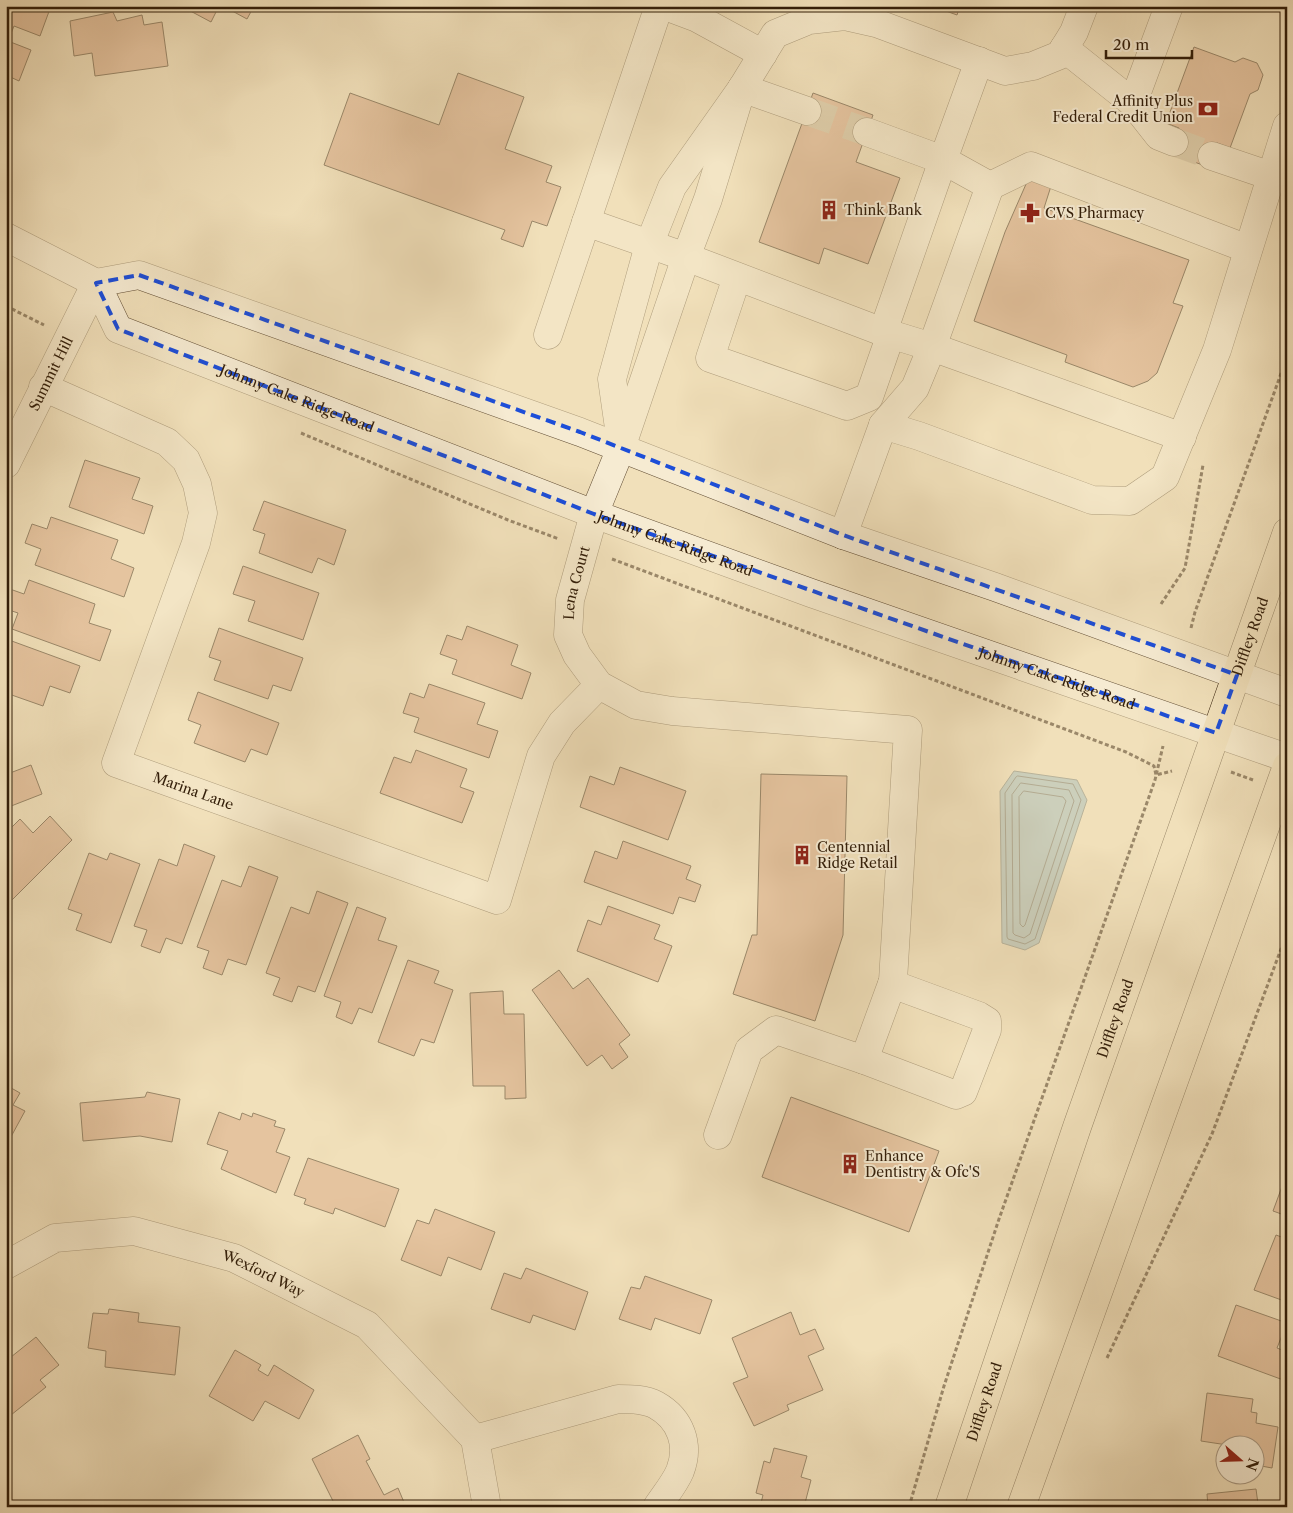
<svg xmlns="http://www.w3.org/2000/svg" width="1293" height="1513" viewBox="0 0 1293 1513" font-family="'Libre Caslon Text',serif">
<rect width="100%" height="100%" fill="#f1e0ba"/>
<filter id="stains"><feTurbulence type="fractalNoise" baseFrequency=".004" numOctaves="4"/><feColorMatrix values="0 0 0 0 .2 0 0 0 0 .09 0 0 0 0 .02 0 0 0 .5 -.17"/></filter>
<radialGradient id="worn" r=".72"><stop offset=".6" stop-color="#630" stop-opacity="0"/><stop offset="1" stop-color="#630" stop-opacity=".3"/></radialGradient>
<!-- water -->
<polygon fill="#a1babc" stroke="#757c74" points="1014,771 1077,780 1087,800 1039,943 1025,950 1002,943 1000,791"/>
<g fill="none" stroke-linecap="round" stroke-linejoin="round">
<!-- shore -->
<g stroke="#6a6c62" stroke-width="1">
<polygon points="1018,776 1073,784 1081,800 1035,939 1025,944 1008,939 1007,937 1005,793 1016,777"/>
<polygon points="1021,783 1069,790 1074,801 1030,934 1024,938 1015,935 1013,933 1012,795"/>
<polygon points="1024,791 1063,797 1066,801 1025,925 1023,927 1020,924 1019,797"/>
</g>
</g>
<!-- building -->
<g fill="#d8a37e" stroke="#331e09">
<polygon points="6,6 51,6 40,36 14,26 8,41 31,50 19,81 6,75"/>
<polygon points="181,6 219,6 211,22"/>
<polygon points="223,6 254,6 247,19"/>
<polygon points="932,6 960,6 957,15"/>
<polygon points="113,12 117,21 142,15 144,25 162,22 168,66 95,76 92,53 74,56 70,21"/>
<polygon points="1194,47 1235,62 1243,58 1257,63 1263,75 1258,90 1250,94 1230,148 1217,143 1208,167 1170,153 1179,128 1166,123"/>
<polygon points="458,73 524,97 505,149 552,166 546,182 561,187 547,226 532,221 523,247 501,239 505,230 324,165 350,93 439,125"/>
<polygon points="813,93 873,115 856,162 900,178 868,264 824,248 819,264 759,242"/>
<polygon points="1030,175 1052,183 1044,208 1189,260 1173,303 1183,306 1157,373 1148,381 1133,387 1065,362 1067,355 974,321 1005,232"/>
<polygon points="85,460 140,478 132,499 153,506 144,534 69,507"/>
<polygon points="264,501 346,530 334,565 318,558 312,573 259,553 265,534 253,530"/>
<polygon points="51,517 118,540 111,559 134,568 124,597 35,565 41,549 25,543 32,524 47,529"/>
<polygon points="243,566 319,593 303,640 248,621 255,601 233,594"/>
<polygon points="29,580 95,604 89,623 111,630 100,661 12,629 18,613 6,609 6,590 7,588 24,594"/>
<polygon points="467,626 518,645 511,665 531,673 522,699 452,674 457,660 440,654 447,635 462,640"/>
<polygon points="219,628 303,658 291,691 273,685 268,699 214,680 221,661 209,657"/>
<polygon points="9,640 80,666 70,693 50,686 43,706 6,693 6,648"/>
<polygon points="429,684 485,703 477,724 498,731 489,758 414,732 419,718 403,713 410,693 424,698"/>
<polygon points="198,692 279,723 267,755 251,749 245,762 194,743 201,725 188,720"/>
<polygon points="416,750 467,769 460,787 474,792 462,823 380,793 394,757 411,763"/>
<polygon points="6,765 10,773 31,765 42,794 6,808"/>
<polygon points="620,767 686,791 668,840 580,807 590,776 614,785"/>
<polygon points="761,774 847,776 843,935 815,1021 733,994 752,935 757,935"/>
<polygon points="50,816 72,840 6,906 6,833 20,819 33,833"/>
<polygon points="623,841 691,866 686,879 701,885 695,902 679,897 673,914 584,882 595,851 617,859"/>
<polygon points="184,844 215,856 182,944 166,938 160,953 141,946 147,930 134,926 159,859 177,866"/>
<polygon points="89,853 107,860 110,853 140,864 111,943 76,930 82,914 68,909"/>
<polygon points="249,866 278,877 246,965 228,959 222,975 203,968 209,951 197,947 222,880 241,887"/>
<polygon points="317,891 348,903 315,992 298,986 292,1002 273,995 280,978 266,973 291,907 309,914"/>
<polygon points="608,906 660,925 654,939 672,946 658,982 577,951 588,920 601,925"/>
<polygon points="357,907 386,918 378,940 397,946 372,1013 359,1008 352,1024 336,1017 341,1002 324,996"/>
<polygon points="408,960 439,971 434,983 453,990 434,1043 421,1039 414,1056 378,1042"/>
<polygon points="559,970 573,989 588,978 630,1035 619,1044 628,1057 612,1069 602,1055 587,1066 532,990"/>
<polygon points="503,991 504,1014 524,1014 526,1098 505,1099 505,1086 473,1086 470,993"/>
<polygon points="6,1085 20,1093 13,1105 25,1111 6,1146"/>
<polygon points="147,1092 180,1099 172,1142 140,1136 83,1141 80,1103 145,1097"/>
<polygon points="791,1097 939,1151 909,1232 762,1177"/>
<polygon points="219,1112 240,1120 242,1113 252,1117 253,1113 276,1121 274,1126 285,1129 276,1152 290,1157 276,1193 221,1169 228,1151 207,1144"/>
<polygon points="308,1158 399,1189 385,1227 335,1208 333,1214 304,1204 306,1199 294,1195"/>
<polygon points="1287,1173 1287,1216 1273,1211"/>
<polygon points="435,1209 495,1232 481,1270 448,1257 441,1276 401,1260 417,1220 429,1224"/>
<polygon points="1276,1235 1287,1239 1287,1302 1254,1290"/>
<polygon points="526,1268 588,1292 575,1330 533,1315 530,1323 491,1309 504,1273 521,1279"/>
<polygon points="645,1276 712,1300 700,1334 655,1318 651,1330 619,1319 631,1287 640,1289"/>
<polygon points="1236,1305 1287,1323 1277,1348 1287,1352 1286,1381 1218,1356"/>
<polygon points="109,1309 139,1313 138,1322 180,1327 175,1375 105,1367 106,1351 88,1348 93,1313 108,1314"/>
<polygon points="791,1312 800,1335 815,1329 824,1349 808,1356 823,1390 787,1405 789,1410 754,1426 733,1383 748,1377 732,1338"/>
<polygon points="36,1337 59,1365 40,1380 46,1387 6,1419 6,1361"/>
<polygon points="235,1350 261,1365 258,1370 268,1376 274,1365 314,1390 299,1419 265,1401 253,1421 209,1396"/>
<polygon points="1207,1393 1253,1399 1251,1412 1257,1413 1256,1423 1278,1427 1272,1468 1256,1465 1256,1446 1234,1446 1201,1441"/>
<polygon points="358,1435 370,1459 366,1461 384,1495 398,1488 406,1507 332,1507 335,1505 312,1459"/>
<polygon points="774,1448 807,1456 801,1477 811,1480 804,1507 760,1507 763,1495 756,1493 764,1461 770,1463"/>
<polygon points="1256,1489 1258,1504 1262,1504 1262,1507 1208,1507 1207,1494"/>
</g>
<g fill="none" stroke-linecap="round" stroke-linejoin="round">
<!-- minor-tunnel -->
<g stroke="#cbb997" stroke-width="28" stroke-dasharray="28 14" stroke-linecap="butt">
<polyline points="807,111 867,132"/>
<polyline points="1174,142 1212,156"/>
</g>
<defs>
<g id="minor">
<polyline points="665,6 697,18 763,54"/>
<polyline points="1064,48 1133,103 1169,6"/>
<polyline points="742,88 807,111"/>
<polyline points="1133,103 1159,136 1174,142"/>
<polyline points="867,132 943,160 990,186"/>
<polyline points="1212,156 1271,176"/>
<polyline points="586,222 686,257 883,332 932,347 1182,437"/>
<path id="s1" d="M6,237l90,46 22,46 476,185 217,79 476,165"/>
<polyline points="737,277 710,358 847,406 869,397 891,334"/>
<polyline points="96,283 139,275 580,432 843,535 995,587 1287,693"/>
<polyline points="883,332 943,160 979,61"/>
<polyline points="548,335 659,6"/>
<path id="s2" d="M43,387l124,55 19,18 11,24 6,29 -7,30 -80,220 381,137 44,-144 21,-33 37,-38"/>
<polyline points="883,425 915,388 932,347 990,186 1031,166 1248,249"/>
<polyline points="621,442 612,379 649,245 672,187 742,88 775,34 809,20 845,16 876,23 1005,71 1033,66 1060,55 1074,32 1084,6"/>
<path id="s3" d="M6,464l90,-181"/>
<polyline points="843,535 883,425 919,436 1092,500 1130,501 1165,477 1217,350 1287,126"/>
<polyline points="864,1060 956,1095 963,1092 987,1030 987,1021 979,1016 892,984"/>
<path id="s4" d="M718,1135l31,-85 27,-20 88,30 29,-79 15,-251 -236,-19 -36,-6 -37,-20 -22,-30 -9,-20 2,-35 24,-86 27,-66 65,-191 22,-58 34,-111"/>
<path id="s5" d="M6,1265l49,-27 79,-7 100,27 133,67 108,114 12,68"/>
<path d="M475,1439l143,-40c12,0 27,0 38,6 25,14 34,40 24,66 -5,12 -15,24 -23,36"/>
</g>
<g id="major">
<path id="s6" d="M949,1507l128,-380 210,-595"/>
<polyline points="1021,1507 1287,766"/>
</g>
</defs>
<!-- minor casing -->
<use href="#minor" stroke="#624e35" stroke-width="29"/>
<!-- major casing -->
<use href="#major" stroke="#331e09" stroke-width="29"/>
<!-- path -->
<g stroke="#331e09" stroke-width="3" stroke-dasharray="4 2.5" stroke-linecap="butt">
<polyline points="6,306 44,325"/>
<polyline points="301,433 508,520 559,539"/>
<polyline points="612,559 1126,752 1154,766 1156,775 1172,771"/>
<polyline points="1161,604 1185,568 1203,465"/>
<polyline points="1191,628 1195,612 1287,357"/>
<polyline points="1231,772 1253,780"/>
<polyline points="1107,1358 1212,1134 1287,933"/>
<polyline points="909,1507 944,1386 999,1219 1155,780 1163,746"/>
</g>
<!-- minor -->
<use href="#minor" stroke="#f6ebd2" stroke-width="28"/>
<!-- major -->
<use href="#major" stroke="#f1e0ba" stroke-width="28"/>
</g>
<!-- marked area -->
<path d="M0 0H1293V1513H0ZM139,275l441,157 263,103 394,140 -21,58 -622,-219 -476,-185 -22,-46z" fill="#f1e0ba" fill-opacity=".55" fill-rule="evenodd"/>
<path fill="none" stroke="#1d4ed8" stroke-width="4" stroke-dasharray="10 6" stroke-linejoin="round" d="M139,275l441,157 263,103 394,140 -21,58 -622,-219 -476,-185 -22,-46z"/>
<!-- icons -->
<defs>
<symbol id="bank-bare" viewBox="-9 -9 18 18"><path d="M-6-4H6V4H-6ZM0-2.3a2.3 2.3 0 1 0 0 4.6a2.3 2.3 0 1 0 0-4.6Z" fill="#8f2418" stroke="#f6ebd2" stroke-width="2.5" paint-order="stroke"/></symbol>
<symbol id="building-bare" viewBox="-9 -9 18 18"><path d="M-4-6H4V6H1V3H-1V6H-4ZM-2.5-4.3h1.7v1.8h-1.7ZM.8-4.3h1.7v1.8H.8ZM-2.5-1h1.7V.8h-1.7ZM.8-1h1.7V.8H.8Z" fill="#8f2418" stroke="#f6ebd2" stroke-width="2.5" paint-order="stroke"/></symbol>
<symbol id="pharmacy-bare" viewBox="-9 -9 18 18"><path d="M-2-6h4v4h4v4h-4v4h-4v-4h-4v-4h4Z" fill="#8f2418" stroke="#f6ebd2" stroke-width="2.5" paint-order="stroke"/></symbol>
</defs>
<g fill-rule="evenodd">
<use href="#bank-bare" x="1194" y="95" width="28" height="28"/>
<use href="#building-bare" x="815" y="196" width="28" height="28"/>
<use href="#pharmacy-bare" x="1016" y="199" width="28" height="28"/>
<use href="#building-bare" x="788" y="841" width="28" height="28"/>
<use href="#building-bare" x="836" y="1150" width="28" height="28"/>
</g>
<g text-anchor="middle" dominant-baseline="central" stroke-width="4" stroke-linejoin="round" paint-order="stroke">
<!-- poi labels -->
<g font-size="14" fill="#331e09" stroke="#f6ebd2" text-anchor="start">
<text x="1193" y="101" text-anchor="end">Affinity Plus<tspan x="1193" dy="16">Federal Credit Union</tspan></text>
<text x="844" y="210">Think Bank</text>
<text x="1045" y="213">CVS Pharmacy</text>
<text x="817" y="847">Centennial<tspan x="817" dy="16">Ridge Retail</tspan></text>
<text x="865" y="1156">Enhance<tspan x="865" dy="16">Dentistry &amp; Ofc'S</tspan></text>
</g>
<!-- street labels -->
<g font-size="14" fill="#331e09" stroke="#f6ebd2">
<text stroke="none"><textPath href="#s3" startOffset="101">Summit Hill</textPath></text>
<text stroke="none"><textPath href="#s1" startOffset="344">Johnny Cake Ridge Road</textPath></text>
<text stroke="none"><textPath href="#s1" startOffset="749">Johnny Cake Ridge Road</textPath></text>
<text stroke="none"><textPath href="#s4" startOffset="980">Lena Court</textPath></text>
<text stroke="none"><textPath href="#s6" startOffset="921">Diffley Road</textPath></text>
<text stroke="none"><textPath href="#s1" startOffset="1154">Johnny Cake Ridge Road</textPath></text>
<text stroke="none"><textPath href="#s2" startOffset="565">Marina Lane</textPath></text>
<text stroke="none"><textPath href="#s6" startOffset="516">Diffley Road</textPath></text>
<text stroke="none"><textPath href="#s5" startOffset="272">Wexford Way</textPath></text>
<text stroke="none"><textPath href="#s6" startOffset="111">Diffley Road</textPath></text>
</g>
</g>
<!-- margin -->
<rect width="1293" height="1513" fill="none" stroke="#f1e0ba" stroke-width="25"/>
<rect x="8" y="8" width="1278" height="1498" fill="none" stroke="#331e09" stroke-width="2.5"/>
<rect x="12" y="12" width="1268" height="1488" fill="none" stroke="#331e09"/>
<!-- north arrow -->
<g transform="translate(1240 1460) rotate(110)"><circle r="24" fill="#f6ebd2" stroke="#a89982"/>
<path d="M0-4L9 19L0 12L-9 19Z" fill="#8f2418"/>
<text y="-8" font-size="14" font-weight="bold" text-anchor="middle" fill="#331e09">N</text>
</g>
<!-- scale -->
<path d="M1106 50v8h86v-8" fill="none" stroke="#331e09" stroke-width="2.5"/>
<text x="1113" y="50" font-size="15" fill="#331e09" stroke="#f6ebd2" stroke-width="4" paint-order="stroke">20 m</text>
<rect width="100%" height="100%" filter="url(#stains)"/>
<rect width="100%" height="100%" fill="url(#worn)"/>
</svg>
